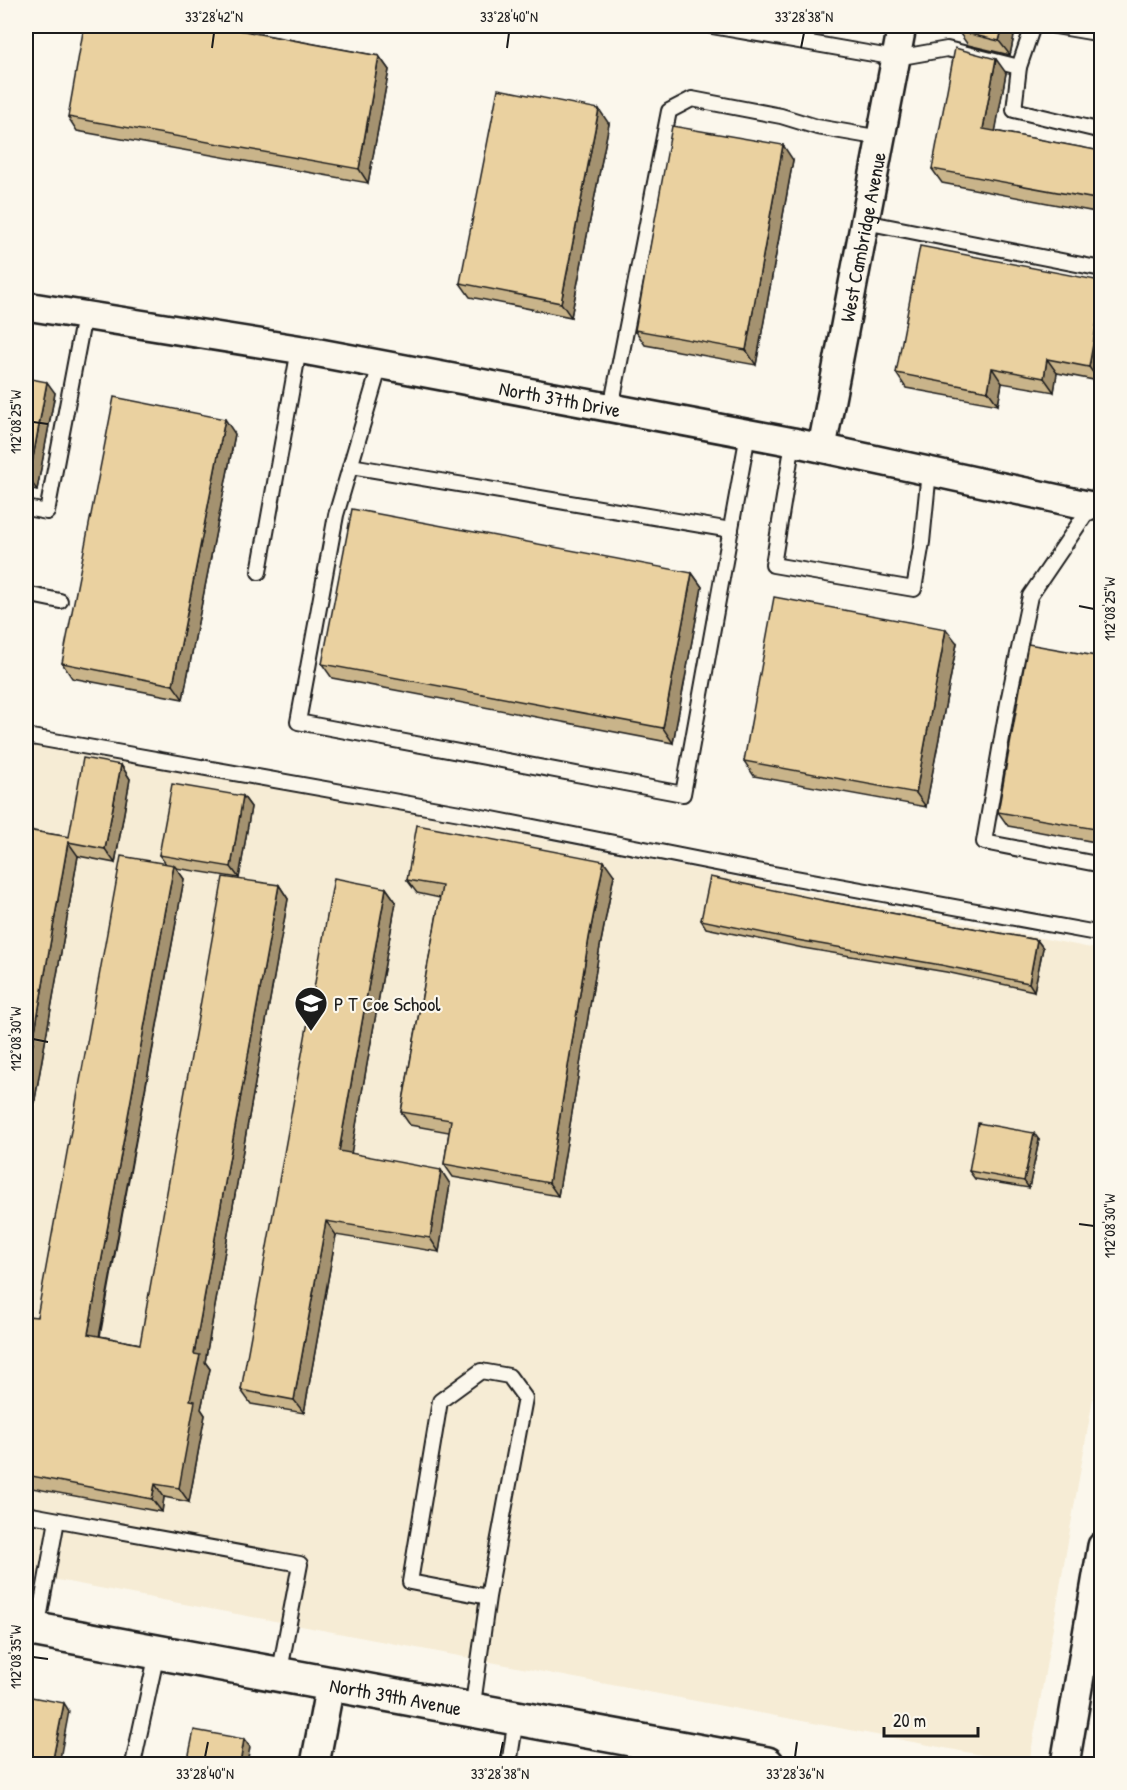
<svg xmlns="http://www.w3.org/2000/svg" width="1127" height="1790" viewBox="0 0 1127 1790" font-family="'Patrick Hand',sans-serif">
<rect width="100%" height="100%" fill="#fbf7ec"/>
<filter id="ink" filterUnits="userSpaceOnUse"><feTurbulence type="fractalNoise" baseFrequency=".0167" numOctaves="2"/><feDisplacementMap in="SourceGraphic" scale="12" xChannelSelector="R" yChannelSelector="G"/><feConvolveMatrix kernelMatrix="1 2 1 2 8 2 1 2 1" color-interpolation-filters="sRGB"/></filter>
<g filter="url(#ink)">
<!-- built -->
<polygon fill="#f6ecd5" points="26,736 1101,950 1101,1353 1029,1764 26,1574"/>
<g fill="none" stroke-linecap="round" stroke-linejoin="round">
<defs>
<g id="lane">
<polyline points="712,26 896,58 947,49 1019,67"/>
<polyline points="1033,26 1019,67 1014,110 1102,131"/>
<polyline points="1055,26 1102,34"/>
<polyline points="865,222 1102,269"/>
<polyline points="380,365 336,515 298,722 683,794 748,434"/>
<polyline points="611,408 669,111 692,99 781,116 817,127 881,138"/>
<polyline points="793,442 773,565 914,589 922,542 929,471"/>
<polyline points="351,466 731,530"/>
<polyline points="1102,490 1030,596 1009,697 984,842 1102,865"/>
<polyline points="26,508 47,512 84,316"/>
<polyline points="259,572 299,349"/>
<polyline points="26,594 60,601"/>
<polyline points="26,736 477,816 741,868 1102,934"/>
<polyline points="26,1514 300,1564 279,1676"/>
<polyline points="37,1630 57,1520"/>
<polyline points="472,1711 488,1597 525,1398 509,1376 481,1371 440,1401 410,1582 488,1597"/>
<polyline points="133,1764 157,1653"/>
<polyline points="509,1764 516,1719"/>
</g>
<g id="street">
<path id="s1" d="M26,306l283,45 484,91 298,64"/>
<path id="s2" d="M822,447l80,-421"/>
<polyline points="315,1764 330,1685"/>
<polyline points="1065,1764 1102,1546"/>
</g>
<g id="secondary">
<path id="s3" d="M26,1628l741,136"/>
</g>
</defs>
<!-- lane casing -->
<use href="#lane" stroke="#1c1c1c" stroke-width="18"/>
<!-- street casing -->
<use href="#street" stroke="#1c1c1c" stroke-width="32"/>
<!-- secondary casing -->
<use href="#secondary" stroke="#1c1c1c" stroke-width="38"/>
<!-- lane -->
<use href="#lane" stroke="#fbf7ec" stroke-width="14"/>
<!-- street -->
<use href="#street" stroke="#fbf7ec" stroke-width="27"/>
<!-- secondary -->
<use href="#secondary" stroke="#fbf7ec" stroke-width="33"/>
</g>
<!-- wall -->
<g fill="#c9b48a" stroke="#1c1c1c" stroke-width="1.5">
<polygon points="251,26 250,32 379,56 389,70 368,183 77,131 68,117"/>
<polygon points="1016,26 1010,55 968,45 958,31"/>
<polygon points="1006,73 995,131 1101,151 1101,213 942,183 932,169"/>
<polygon points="609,124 571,317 470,297 460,283"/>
<polygon points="793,160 756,365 645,345 635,330"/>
<polygon points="1101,281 1099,381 1057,373 1054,392 1002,383 998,405 906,388 896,373"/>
<polygon points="26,378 55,393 37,490 26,488"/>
<polygon points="235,434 183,699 72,678 62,663"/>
<polygon points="692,573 702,587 673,743 332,678 322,664"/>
<polygon points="957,643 926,807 754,776 744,761"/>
<polygon points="1101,657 1101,843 1008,826 998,812"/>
<polygon points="121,765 130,779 115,863 78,856 26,1150 26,830 69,837"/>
<polygon points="243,796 251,807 239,878 176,868 184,879 100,1336 140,1344 279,885 288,899 205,1362 210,1369 201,1409 205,1415 189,1502 164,1497 162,1512 26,1487 26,1316 37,1317 166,864 159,855"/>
<polygon points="614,875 599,952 558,1196 453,1177 444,1164 449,1132 410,1125 401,1112 440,898 417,893 407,880"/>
<polygon points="386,888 396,902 351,1153 450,1184 439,1252 336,1235 304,1413 251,1404 241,1390"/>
<polygon points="826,901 1037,940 1043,948 1034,991 946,972 803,948 706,928 701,920"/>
<polygon points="1039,1140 1029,1188 975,1179 969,1171"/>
</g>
<!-- shaded-wall -->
<g fill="#a49270" stroke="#1c1c1c" stroke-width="1.5">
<polygon points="239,26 251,26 248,44 238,30"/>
<polygon points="1003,26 1016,26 1010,55 999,41"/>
<polygon points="379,56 389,70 368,183 359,169"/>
<polygon points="996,59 1006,73 993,144 983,129"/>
<polygon points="599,109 609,124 571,317 561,303"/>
<polygon points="783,145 793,160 756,365 746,350"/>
<polygon points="1101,299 1101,367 1099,381 1089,367"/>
<polygon points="1047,359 1057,373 1054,392 1044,378"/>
<polygon points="992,368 1002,383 998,405 988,391"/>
<polygon points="47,382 55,393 37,490 29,479"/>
<polygon points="225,419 235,434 183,699 173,685"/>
<polygon points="692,573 702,587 673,743 663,728"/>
<polygon points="946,629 957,643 926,807 916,793"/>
<polygon points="121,765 130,779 115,863 105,849"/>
<polygon points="1101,793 1101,838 1095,829"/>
<polygon points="243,796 251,807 239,878 231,867"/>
<polygon points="68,842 78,856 26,1150 26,1082"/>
<polygon points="604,861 614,875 599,952 558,1196 549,1183 589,938"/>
<polygon points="174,865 184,879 97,1348 88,1334"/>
<polygon points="279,885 288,899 205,1362 210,1369 201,1409 205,1415 189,1502 179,1488 190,1400 194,1354"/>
<polygon points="386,888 396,902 349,1165 339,1151"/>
<polygon points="1037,940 1043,948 1034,991 1029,983"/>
<polygon points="1034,1133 1039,1140 1029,1188 1024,1181"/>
<polygon points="441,1170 450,1184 439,1252 430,1238"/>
<polygon points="326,1221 336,1235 304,1413 294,1400"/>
<polygon points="155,1484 164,1497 162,1512 152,1499"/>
<polygon points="64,1703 69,1711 59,1764 52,1764"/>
<polygon points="244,1739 250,1747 247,1764 240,1764"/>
</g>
<!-- building -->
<g fill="#ead1a0" stroke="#1c1c1c" stroke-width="1.5">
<polygon points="84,26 239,26 238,30 379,56 359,169 68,117"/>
<polygon points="959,26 1003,26 999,41 958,31"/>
<polygon points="955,48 996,59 983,129 1101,151 1101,200 932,169"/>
<polygon points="498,89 599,109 561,303 460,283"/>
<polygon points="672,126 783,145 746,350 635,330"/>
<polygon points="920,246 1101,281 1101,299 1089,367 1047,359 1044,378 992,368 988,391 896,373"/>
<polygon points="26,378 47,382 29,479 26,479"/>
<polygon points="114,397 225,419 173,685 62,663"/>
<polygon points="352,509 692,573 663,728 322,664"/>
<polygon points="774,597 946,629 916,793 744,761"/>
<polygon points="1028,644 1101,657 1101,793 1095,829 998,812"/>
<polygon points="83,758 121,765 105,849 68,842 26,1082 26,830 69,837"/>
<polygon points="172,784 243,796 231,867 159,855"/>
<polygon points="417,825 604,861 589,938 549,1183 444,1164 451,1120 401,1112 442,886 407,880"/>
<polygon points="121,856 174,865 88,1334 140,1344 223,877 279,885 194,1354 200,1355 190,1400 195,1401 179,1488 155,1484 152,1499 26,1475 26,1316 37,1317"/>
<polygon points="710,877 826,901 1037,940 1029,983 941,965 797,940 701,920"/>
<polygon points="334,878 386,888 339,1151 441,1170 430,1238 326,1221 294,1400 241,1390"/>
<polygon points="978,1123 1034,1133 1024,1181 969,1171"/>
<polygon points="26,1696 64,1703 52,1764 26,1764"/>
<polygon points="194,1730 244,1739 240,1764 187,1764"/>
<polygon points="378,1759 409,1764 377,1764"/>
</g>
</g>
<!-- ticks -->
<path fill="none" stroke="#1c1c1c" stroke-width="2" d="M212,48l2,-15M507,48l2,-15M801,48l3,-15M33,422l15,2M1079,606l15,3M33,1039l15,3M1079,1224l15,2M33,1657l15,2M205,1757l3,-15M500,1757l3,-15M795,1757l2,-15"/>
<!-- icons -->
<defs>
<symbol id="school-pin" viewBox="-11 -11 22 30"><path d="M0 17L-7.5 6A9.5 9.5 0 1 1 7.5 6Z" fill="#1c1c1c" stroke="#fbf7ec"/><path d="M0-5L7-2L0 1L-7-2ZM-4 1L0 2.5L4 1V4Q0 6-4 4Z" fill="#fff"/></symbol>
</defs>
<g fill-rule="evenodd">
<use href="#school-pin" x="292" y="984" width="38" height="52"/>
</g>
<g text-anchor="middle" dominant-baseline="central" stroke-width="4.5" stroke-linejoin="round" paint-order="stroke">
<!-- street labels -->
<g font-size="20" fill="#1c1c1c" stroke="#fbf7ec">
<text stroke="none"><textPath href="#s2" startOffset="214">West Cambridge Avenue</textPath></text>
<text stroke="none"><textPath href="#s1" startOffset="542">North 37th Drive</textPath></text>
<text stroke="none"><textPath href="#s3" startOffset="376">North 39th Avenue</textPath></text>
</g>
<!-- poi labels -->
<g font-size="20" fill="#1c1c1c" stroke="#fbf7ec" text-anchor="start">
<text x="334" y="1003">P T Coe School</text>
</g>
</g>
<!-- margin -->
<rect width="1127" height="1790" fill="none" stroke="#fbf7ec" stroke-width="66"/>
<!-- scale -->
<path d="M884 1727v9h94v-9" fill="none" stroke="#1c1c1c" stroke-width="3"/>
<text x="893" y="1727" font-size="18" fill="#1c1c1c" stroke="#fbf7ec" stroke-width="4.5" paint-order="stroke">20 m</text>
<rect x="33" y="33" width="1061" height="1724" fill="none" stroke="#1c1c1c" stroke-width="2"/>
<g font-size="15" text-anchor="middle" fill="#1c1c1c">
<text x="214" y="22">33°28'42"N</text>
<text x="509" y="22">33°28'40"N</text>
<text x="804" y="22">33°28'38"N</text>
<text transform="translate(16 422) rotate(-90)" y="5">112°08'25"W</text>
<text transform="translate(1110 609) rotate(-90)" y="5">112°08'25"W</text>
<text transform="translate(16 1039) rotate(-90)" y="5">112°08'30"W</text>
<text transform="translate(1110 1226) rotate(-90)" y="5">112°08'30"W</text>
<text transform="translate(16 1657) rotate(-90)" y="5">112°08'35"W</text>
<text x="205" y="1779">33°28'40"N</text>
<text x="500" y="1779">33°28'38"N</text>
<text x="795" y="1779">33°28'36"N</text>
</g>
</svg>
